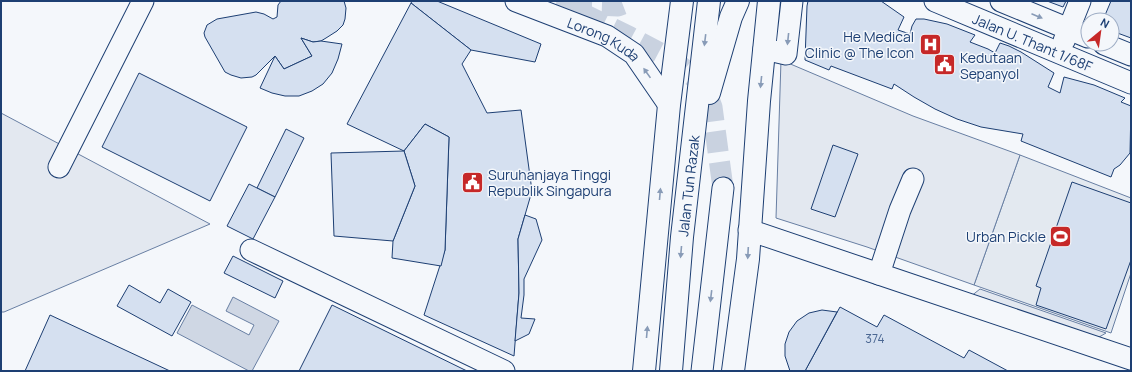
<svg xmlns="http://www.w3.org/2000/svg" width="1132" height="372" viewBox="0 0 1132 372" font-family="Manrope,sans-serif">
<rect width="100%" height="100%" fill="#f4f7fb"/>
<!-- green -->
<polygon fill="#e3e9f0" stroke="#687fa3" points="1020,155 1131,198 1131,273 1111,333 974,285"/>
<!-- parking -->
<g fill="#e3e8f0" stroke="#687fa3">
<polygon points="781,60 913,116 1020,155 974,285 867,247 776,218"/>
<polygon points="1,113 210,224 4,312 1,312"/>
<polygon points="980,289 1106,333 1094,340 970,297"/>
</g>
<!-- water -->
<polygon fill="#cfd7e4" stroke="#687fa3" points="233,297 279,321 252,371 249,371 177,333 192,305 249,335 254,325 226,311"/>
<!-- building -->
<g fill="#d5e0f0" stroke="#1d3f73">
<polygon points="281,1 344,1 346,8 345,19 343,25 337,31 326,38 321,41 313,42 301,38 312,56 284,69 275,56 256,75 252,77 241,78 231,75 225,72 205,37 204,33 207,25 217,19 256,12 264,14 273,19 277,17 278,5"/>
<polygon points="412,1 437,1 541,44 535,62 471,50 411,3"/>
<polygon points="808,1 881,1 904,17 898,30 910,34 912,26 916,19 924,19 947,24 975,35 970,42 988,49 995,53 1000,43 1009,46 1021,52 1054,73 1048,87 1060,93 1064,77 1094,85 1125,98 1121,102 1131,106 1130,153 1120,165 1114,169 1111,177 1021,141 1023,134 981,127 957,119 935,109 914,97 894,84 892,89 831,66 829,70 805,60 807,6"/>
<polygon points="1047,1 1066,1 1063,7"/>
<polygon points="1111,1 1131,1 1131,38 1112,31 1112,20 1103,20"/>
<polygon points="411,3 471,50 462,64 487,113 521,110 532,191 518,239 519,293 514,356 424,315 445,250 449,137 425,124 404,151 347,124"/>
<polygon points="301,38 313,42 321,41 342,44 338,59 332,73 323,84 312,91 299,96 285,96 272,93 260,88 275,56 284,69 312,56"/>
<polygon points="139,73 247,127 210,201 102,147"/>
<polygon points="425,124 449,137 445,250 441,266 392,258 393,241 415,186 404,151"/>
<polygon points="286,129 304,138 275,197 257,188"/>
<polygon points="833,145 858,154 835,217 811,209"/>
<polygon points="404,151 415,186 393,241 334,236 331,153"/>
<polygon points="1072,182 1131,203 1131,260 1106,329 1036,305 1041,288 1036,286"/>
<polygon points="249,184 275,197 253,239 227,226"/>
<polygon points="525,215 536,219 542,240 524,279 524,295 521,318 535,319 529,334 515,341 519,293 518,239"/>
<polygon points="233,256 283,281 275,298 224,273"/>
<polygon points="129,285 160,303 168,289 191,302 172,336 117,306"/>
<polygon points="332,305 467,371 299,371"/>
<polygon points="840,307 877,327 884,315 964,358 969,350 1008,371 805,371"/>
<polygon points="822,310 837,312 805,371 790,371 785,356 785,344 789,332 797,321 809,313"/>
<polygon points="50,315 170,371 25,371"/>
</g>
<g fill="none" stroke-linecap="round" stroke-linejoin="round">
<!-- minor-tunnel -->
<g stroke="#c9d2e0" stroke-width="21" stroke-dasharray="21 10" stroke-linecap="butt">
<polyline points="557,1 630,37 673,60 696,79 707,94 712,107 723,188"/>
<polyline points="571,4 618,6 631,1"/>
</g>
<defs>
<g id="minor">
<path id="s1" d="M516,1l91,35 27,18 35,51"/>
<path id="s2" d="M935,1l196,82"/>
<polyline points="1001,1 1088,37"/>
<polyline points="1064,41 1080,1"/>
<polyline points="1104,44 1131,55"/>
<polyline points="764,49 786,54 792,1"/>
<polyline points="59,167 143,1"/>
<polyline points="749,230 879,274 1131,359"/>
<polyline points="251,250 504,371"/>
<polyline points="879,274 900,210 913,179"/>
<polyline points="702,371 723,188"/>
</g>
<g id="major">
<polyline points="709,93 731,17 738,1"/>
<polyline points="644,371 669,105 682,1"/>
<path id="s3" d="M671,371l11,-134 27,-236"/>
<polyline points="733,371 748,259 759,101 769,1"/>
</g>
</defs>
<!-- minor casing -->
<use href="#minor" stroke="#1d3f73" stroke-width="23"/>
<!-- major casing -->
<use href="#major" stroke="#1d3f73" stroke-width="24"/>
<!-- minor -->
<use href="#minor" stroke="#f4f7fb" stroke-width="21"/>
<!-- major -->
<use href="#major" stroke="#f4f7fb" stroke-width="22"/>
</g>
<!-- one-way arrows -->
<defs><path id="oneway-solid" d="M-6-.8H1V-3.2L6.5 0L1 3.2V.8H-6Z"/></defs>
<g fill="#889bb7">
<use href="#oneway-solid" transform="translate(1037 16) rotate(23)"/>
<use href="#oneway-solid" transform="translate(788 39) rotate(96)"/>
<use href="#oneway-solid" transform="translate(705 40) rotate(97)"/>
<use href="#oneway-solid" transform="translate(647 73) rotate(-125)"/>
<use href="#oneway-solid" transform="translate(761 82) rotate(96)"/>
<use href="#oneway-solid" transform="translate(660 194) rotate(-85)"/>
<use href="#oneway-solid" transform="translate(681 252) rotate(95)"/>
<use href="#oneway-solid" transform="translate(748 253) rotate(93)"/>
<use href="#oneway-solid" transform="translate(711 296) rotate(97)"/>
<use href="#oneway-solid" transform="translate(647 332) rotate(-85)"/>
</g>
<!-- icons -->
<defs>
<symbol id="hospital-square" viewBox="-11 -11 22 22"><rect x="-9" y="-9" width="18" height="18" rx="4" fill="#c62828" stroke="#f4f7fb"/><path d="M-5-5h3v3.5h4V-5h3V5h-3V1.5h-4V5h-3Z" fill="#fff"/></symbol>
<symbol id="civic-square" viewBox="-11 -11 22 22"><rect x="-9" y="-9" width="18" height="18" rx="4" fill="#c62828" stroke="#f4f7fb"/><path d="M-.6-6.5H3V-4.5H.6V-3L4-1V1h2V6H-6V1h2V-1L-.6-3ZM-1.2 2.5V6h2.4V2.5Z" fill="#fff"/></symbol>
<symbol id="stadium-square" viewBox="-11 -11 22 22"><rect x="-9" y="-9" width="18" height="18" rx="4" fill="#c62828" stroke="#f4f7fb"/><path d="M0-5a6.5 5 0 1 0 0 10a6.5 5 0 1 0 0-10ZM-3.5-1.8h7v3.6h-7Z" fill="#fff"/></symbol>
</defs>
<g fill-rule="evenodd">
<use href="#hospital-square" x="918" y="32" width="25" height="25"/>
<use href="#civic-square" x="932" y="52" width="25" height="25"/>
<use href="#civic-square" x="460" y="170" width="25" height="25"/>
<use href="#stadium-square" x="1048" y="224" width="25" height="25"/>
</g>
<g text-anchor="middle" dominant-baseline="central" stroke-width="3" stroke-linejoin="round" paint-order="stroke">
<!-- number labels -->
<g font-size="12" fill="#4b6792">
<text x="875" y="338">374</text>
</g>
<!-- poi labels -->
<g font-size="14" fill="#1d3f73" stroke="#f4f7fb" text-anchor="end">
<text x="914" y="36">He Medical<tspan x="914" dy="16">Clinic @ The Icon</tspan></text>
<text x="960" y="57" text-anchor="start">Kedutaan<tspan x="960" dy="16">Sepanyol</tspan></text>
<text x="488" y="174" text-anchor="start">Suruhanjaya Tinggi<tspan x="488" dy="16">Republik Singapura</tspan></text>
<text x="1046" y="236">Urban Pickle</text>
</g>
<!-- street labels -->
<g font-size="14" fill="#1d3f73" stroke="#f4f7fb">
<text stroke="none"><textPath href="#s1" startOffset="96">Lorong Kuda</textPath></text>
<text stroke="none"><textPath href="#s2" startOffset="106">Jalan U. Thant 1/68F</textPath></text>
<text stroke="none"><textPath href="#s3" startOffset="186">Jalan Tun Razak</textPath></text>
</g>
</g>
<!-- border -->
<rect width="1132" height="372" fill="none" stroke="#1d3f73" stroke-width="4"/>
<!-- north arrow -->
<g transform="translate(1100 32) rotate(29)"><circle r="19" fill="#f4f7fb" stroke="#9eadc5"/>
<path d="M0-3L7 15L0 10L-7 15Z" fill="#c62828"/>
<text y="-6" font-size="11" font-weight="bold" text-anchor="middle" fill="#1d3f73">N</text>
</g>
</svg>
